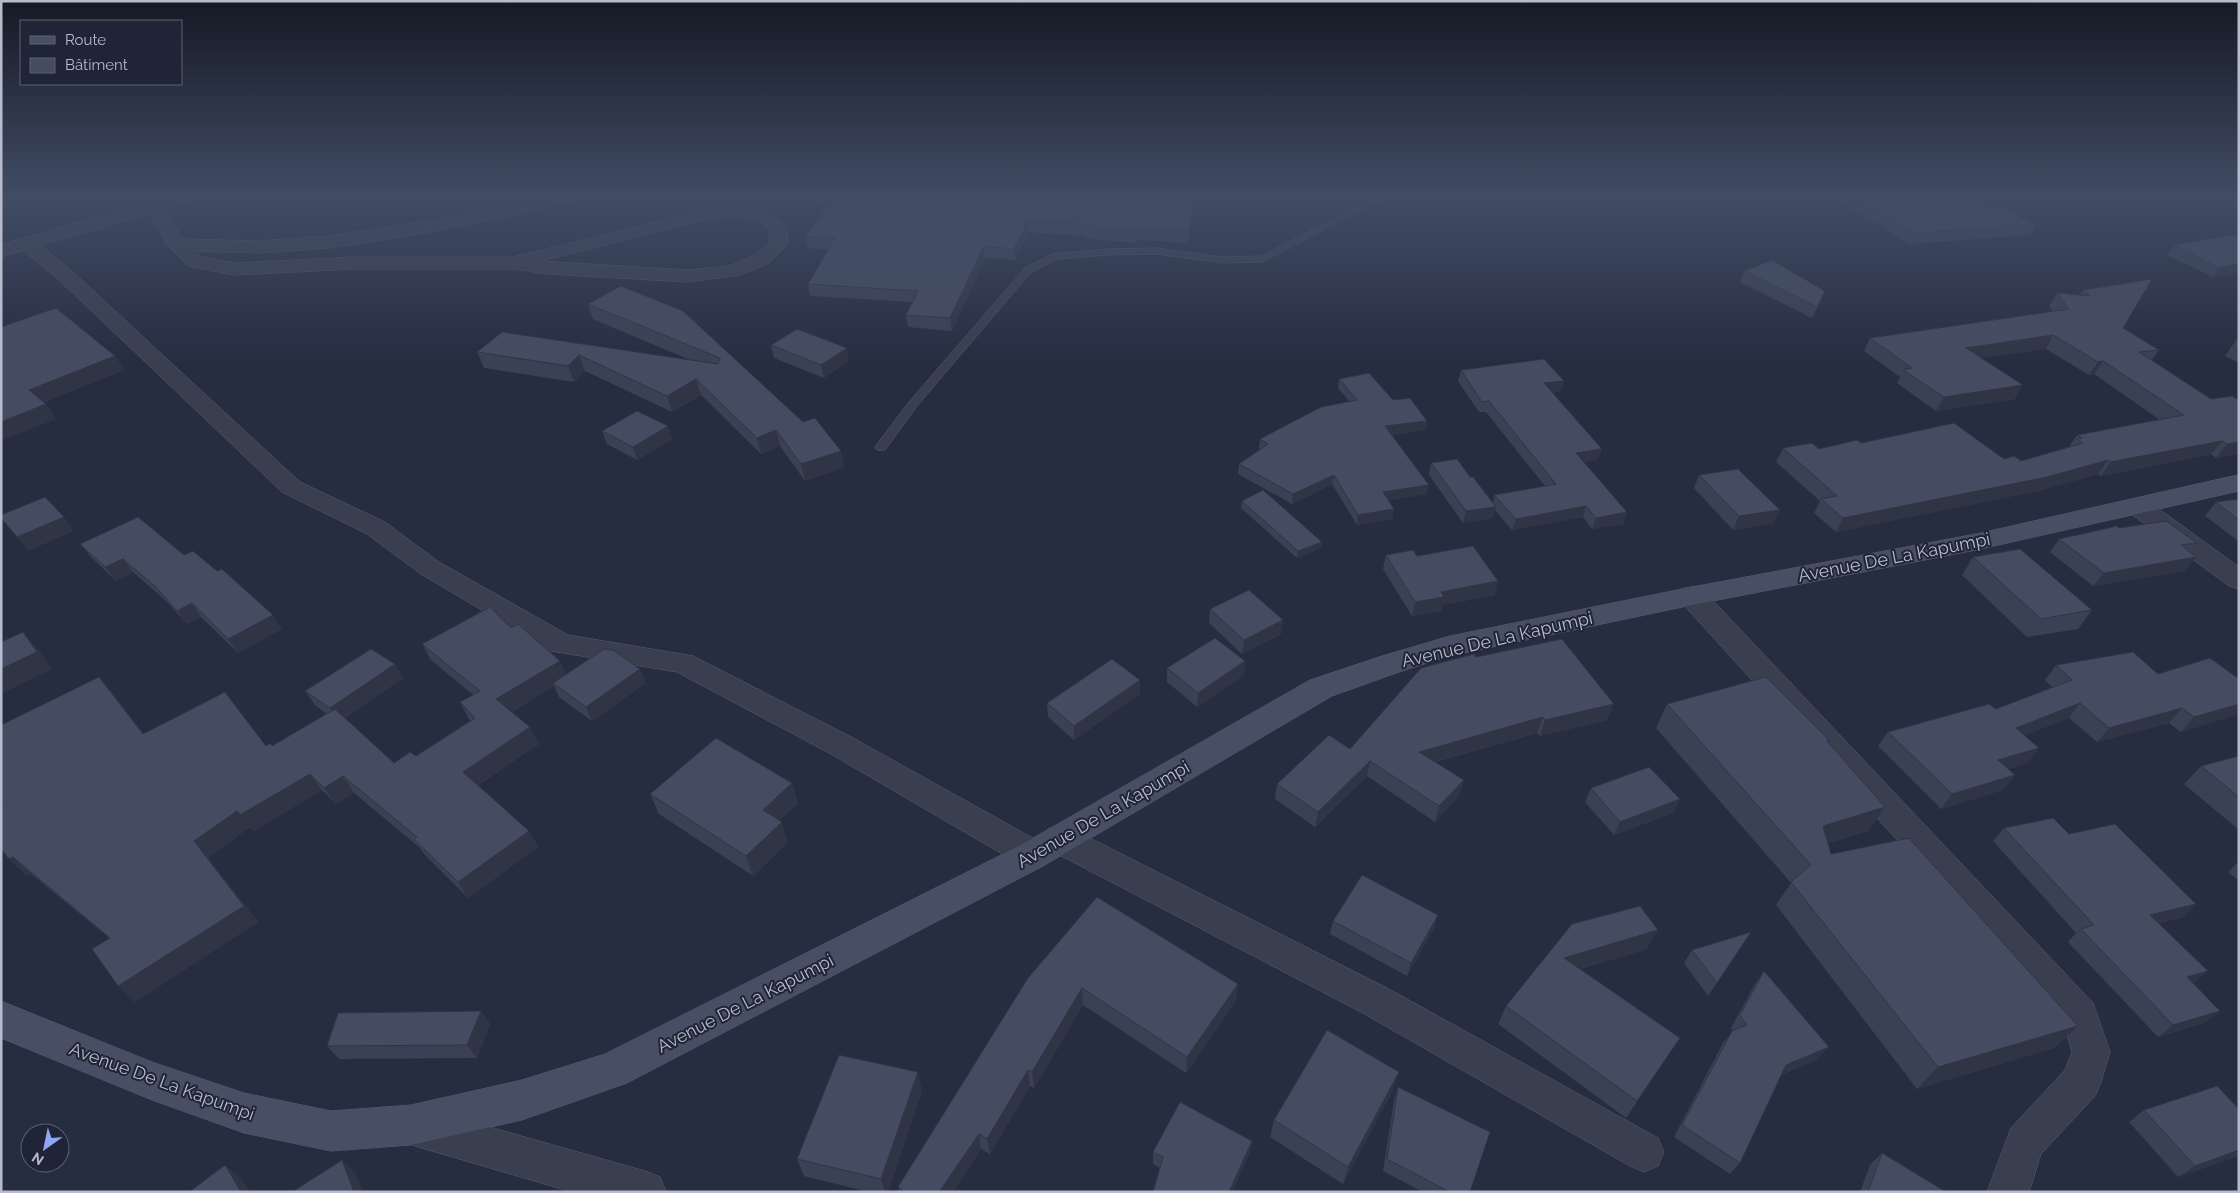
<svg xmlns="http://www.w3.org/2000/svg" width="2240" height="1193" viewBox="0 0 2240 1193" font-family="Raleway,sans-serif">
<rect width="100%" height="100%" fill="#262d41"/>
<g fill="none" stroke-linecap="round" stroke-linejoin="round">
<defs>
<polygon id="service" points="1379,196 1389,196 1262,262 1223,263 1156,254 1107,255 1057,259 1031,272 917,406 885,450 877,450 875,447 909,402 1025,268 1052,254 1107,249 1156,248 1223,257 1260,256"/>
<g id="minor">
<path d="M142,196h16l24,43 78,2 68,-5 69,-10 131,-24 22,-6h27l-3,4 -43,12 -134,26 -69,10 -68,5 -66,-2 7,6 34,6 119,-6h159l190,-47 33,-4 35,6 17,16 -1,17 -18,18 -29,12 -53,7 -139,-8 -34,-5h-160l-119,6 -47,-9 -21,-21zM736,216l23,4 11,9 -1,14 -14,12 -26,11 -42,4 -146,-9 162,-41z"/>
<polygon points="27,238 34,240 73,272 300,482 385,522 439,562 568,635 693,656 853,738 1045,845 1050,855 1045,865 1033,869 1021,865 831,754 677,672 551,651 421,574 367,534 282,492 59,280 20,248 18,244 20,240"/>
<polygon points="2139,499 2148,501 2239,567 2239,589 2229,586 2130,513 2126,507 2130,501"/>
<polygon points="1692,587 1702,589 2093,1003 2110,1052 2101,1082 2095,1096 2041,1154 2029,1192 1987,1192 2011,1128 2065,1070 2072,1052 2064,1024 1682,603 1678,596 1682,589"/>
<polygon points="1060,825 1072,829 1387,988 1658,1138 1664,1152 1658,1166 1644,1172 1630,1166 1361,1012 1048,849 1043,839 1048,829"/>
<polygon points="415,1106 645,1171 660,1177 666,1192 572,1192 415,1146 401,1140 395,1126 401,1112"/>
</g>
<polygon id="tertiary" points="171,196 198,196 195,200 1,257 1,245"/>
<polygon id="secondary" points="2239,475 2239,491 1976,550 1692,605 1450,656 1402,671 1332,696 1045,865 627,1083 522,1120 411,1145 331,1151 244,1133 152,1100 1,1038 1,1001 152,1062 244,1093 331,1111 411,1105 522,1080 605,1054 1021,845 1310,680 1382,656 1450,636 1692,587 1976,534"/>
</defs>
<!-- service casing -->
<use href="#service" stroke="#585d6e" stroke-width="1"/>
<!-- minor casing -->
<use href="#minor" stroke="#585d6e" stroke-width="1"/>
<!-- tertiary casing -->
<use href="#tertiary" stroke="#585d6e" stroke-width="1"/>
<!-- secondary casing -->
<use href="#secondary" stroke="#585d6e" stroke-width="1"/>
<!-- service -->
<use href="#service" fill="#3a3f50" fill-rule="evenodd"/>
<!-- minor -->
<use href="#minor" fill="#3a3f50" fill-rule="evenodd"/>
<!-- tertiary -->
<use href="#tertiary" fill="#3a3f50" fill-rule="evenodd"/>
<!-- secondary -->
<use href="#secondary" fill="#484e63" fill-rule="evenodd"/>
</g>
<!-- wall -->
<g fill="#3b4154">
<polygon points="811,196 1195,196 1188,243 1138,240 1137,243 1084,238 1084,236 1029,232 1015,260 985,258 952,331 908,327 906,315 912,302 810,296 808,284 829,250 808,248 806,237 829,203 819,202 818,199 811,198"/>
<polygon points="1831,196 1971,196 1985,206 2035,225 2030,235 1910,244"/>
<polygon points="2174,245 2239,273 2213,277 2167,255"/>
<polygon points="1744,271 1825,291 1820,302 1812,318 1740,282"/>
<polygon points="2083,290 2123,328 2159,350 2152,360 2211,399 2239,400 2239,454 2216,458 2211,454 2101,476 2098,474 2038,491 1836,532 1814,513 1820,501 1776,462 1783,448 1819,449 1861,443 2021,461 2069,447 2077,435 2160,420 2094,374 2089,375 2046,349 1981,358 2015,399 1936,411 1897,383 1900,377 1864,351 1870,338 2053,312 2049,306 2057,293 2080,295"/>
<polygon points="588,304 683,311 803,422 841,451 844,467 805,481 780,446 761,454 701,395 672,412 585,371 574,382 484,368 477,352 690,360 593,319"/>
<polygon points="2239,338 2239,363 2225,356 2237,339"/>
<polygon points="771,345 849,361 824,378 774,358"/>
<polygon points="1461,370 1561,391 1552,393 1598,460 1584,462 1627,512 1623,524 1592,529 1583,517 1512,530 1495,510 1492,518 1463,523 1429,475 1431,463 1470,477 1493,503 1494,495 1545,486 1486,412 1479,412 1458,381"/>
<polygon points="1339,379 1393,400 1427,421 1425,430 1392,435 1427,494 1388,500 1394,509 1392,519 1357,525 1332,484 1292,504 1238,474 1239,464 1260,449 1259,449 1260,439 1349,401 1338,388"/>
<polygon points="668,426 672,439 637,460 607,444 602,431"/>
<polygon points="1699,475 1780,510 1773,523 1733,530 1694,488"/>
<polygon points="2239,499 2239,540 2237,540 2205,516 2216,502"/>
<polygon points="1242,501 1322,542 1321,548 1297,558 1241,508"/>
<polygon points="2119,528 2197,543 2190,552 2185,571 2093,586 2050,552 2059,539"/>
<polygon points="80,544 184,555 282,629 238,653 201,617 187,624 166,601 133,572 116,581 91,557"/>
<polygon points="1386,555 1417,556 1495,595 1442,605 1441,611 1412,616 1383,569"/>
<polygon points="1973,557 2092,610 2078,629 2027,637 1962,575"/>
<polygon points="1210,609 1283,620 1281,634 1242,654 1209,623"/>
<polygon points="511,628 566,674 646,683 592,721 559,697 554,686 512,712 539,744 478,785 529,831 538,847 468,898 425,855 419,847 354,793 336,804 322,790 254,831 250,827 208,858 258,922 135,1002 109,938 30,873 26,875 9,859 3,802 99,677 144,734 272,746 327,714 315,705 305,691 395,664 403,678 345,718 394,763 416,756 471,721 469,719 460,702 473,695 431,660 422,644"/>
<polygon points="1476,657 1607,720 1540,736 1537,733 1435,762 1464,780 1459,796 1435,822 1367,776 1315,827 1275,799 1277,784 1350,749"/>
<polygon points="1245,661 1244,675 1197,707 1167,682 1167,668"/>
<polygon points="2056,665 2239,679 2239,714 2181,732 2169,723 2097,742 2069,718 2024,735 2039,748 2027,763 2008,769 2015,775 2003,790 1941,809 1878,746 1888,732 1996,709 2052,687 2045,680"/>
<polygon points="1140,680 1140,694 1074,740 1048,717 1047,703"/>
<polygon points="1667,704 1829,740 1828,742 1885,807 1868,831 1828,843 1831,854 2078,1026 2054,1048 1917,1089 1776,905 1791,883 1656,728"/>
<polygon points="2239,756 2239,830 2184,784 2201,766"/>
<polygon points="792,783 798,803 779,821 788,842 753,876 659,814 650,794"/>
<polygon points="1591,788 1680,799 1673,813 1614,835 1585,802"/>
<polygon points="2004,828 2069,834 2196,904 2182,918 2159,923 2193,984 2220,1011 2204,1023 2158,1037 2068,942 2076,933 1993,841"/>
<polygon points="2239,861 2239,881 2228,872"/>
<polygon points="1640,906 1647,949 1580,969 1680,1038 1626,1118 1498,1024 1506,1006"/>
<polygon points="1438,915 1434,928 1407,976 1330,934 1333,921"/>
<polygon points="1751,932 1708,996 1684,963 1692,950"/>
<polygon points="1764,971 1818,1059 1781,1075 1740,1163 1730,1174 1674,1137 1723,1043 1733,1031 1731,1028 1755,984"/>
<polygon points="1028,978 1236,1001 1186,1073 1083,1005 1034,1088 1030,1086 990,1154 981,1149 953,1192 900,1192 898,1187"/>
<polygon points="481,1011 490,1024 477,1058 339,1059 327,1046"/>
<polygon points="1398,1087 1470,1192 1423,1192 1383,1171 1394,1100"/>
<polygon points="922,1090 888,1192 869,1192 804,1176 797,1159"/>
<polygon points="1393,1090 1343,1184 1270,1137 1274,1120"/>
<polygon points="2144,1110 2239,1156 2178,1177 2129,1122"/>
<polygon points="1252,1141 1250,1152 1232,1192 1153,1192 1160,1168 1153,1164 1153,1152"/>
<polygon points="1882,1153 1946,1192 1860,1192 1870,1165"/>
</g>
<!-- shaded-wall -->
<g fill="#303545">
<polygon points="1194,196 1195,196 1188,243 1189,231"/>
<polygon points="1028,221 1029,232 1015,260 1014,249"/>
<polygon points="1138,228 1138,240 1137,243 1137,231"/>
<polygon points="984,246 985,258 952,331 950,318"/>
<polygon points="2239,264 2239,273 2213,277 2219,268"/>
<polygon points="2053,335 2046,349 1959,361 1966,348"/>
<polygon points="847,348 849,361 824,378 821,365"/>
<polygon points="579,355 585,371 574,382 568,366"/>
<polygon points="115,356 125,370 40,404 29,390"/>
<polygon points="2103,361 2094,374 2089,375 2098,362"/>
<polygon points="696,379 701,395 672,412 667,396"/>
<polygon points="1564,381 1561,391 1541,394 1544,383"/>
<polygon points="2023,385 2015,399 1936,411 1944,397"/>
<polygon points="46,404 56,419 3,440 1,439 1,422"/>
<polygon points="1427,421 1425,430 1384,436 1385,426"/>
<polygon points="668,426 672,439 637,460 633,447"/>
<polygon points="776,430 780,446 761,454 757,438"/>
<polygon points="2222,441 2211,454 2101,476 2110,462"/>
<polygon points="2239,442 2239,454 2216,458 2227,444"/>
<polygon points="1602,449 1598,460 1572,464 1576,453"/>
<polygon points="841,451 844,467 805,481 801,464"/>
<polygon points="2108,460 2098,474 2038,491 1836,532 1843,518"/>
<polygon points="1334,475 1332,484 1292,504 1293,494"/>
<polygon points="1429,485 1427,494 1381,502 1383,492"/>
<polygon points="1586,506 1583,517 1512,530 1516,519"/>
<polygon points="1496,507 1492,518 1463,523 1466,511"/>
<polygon points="1394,509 1392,519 1357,525 1358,515"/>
<polygon points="1780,510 1773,523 1733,530 1739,516"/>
<polygon points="1627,512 1623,524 1592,529 1596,518"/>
<polygon points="64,517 74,531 28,551 17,537"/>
<polygon points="1322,542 1321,548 1297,558 1298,551"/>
<polygon points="2196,557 2185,571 2093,586 2104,573"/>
<polygon points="123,559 133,572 116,581 105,567"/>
<polygon points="1498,581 1495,595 1442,605 1441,611 1412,616 1415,602 1441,592"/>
<polygon points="192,603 201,617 187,624 177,611"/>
<polygon points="273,615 282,629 238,653 228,639"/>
<polygon points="1283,620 1281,634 1242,654 1244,640"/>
<polygon points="23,632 38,649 52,669 1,694 1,669"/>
<polygon points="560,661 568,678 553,683 554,686 505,716 496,699"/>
<polygon points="1245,661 1244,675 1197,707 1198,693"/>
<polygon points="395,664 403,678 339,722 330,708"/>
<polygon points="640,669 646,683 592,721 586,707"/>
<polygon points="99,677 113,693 157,751 143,734"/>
<polygon points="1140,680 1140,694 1074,740 1074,726"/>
<polygon points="2080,703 2069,718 2005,743 2016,728"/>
<polygon points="1614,704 1607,720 1540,736 1545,720"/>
<polygon points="2239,704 2239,714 2181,732 2194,717"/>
<polygon points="2182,708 2169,723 2097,742 2109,728"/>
<polygon points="1543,717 1537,733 1415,767 1419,752"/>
<polygon points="530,727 539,744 473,788 463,772"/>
<polygon points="2039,748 2027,763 1987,775 1998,760"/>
<polygon points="1370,761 1367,776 1315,827 1318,812"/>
<polygon points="310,774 322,790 254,831 250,827 208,858 258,922 135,1002 118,986 194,841 237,811"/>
<polygon points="2015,775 2003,790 1941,809 1952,794"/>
<polygon points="343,776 354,793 336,804 324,788"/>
<polygon points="1464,780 1459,796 1435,822 1439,806"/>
<polygon points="792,783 798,803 769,830 763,810"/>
<polygon points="1680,799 1673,813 1614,835 1620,822"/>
<polygon points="1885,807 1868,831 1808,850 1823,826"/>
<polygon points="782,822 788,842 753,876 746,856"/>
<polygon points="529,831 538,847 468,898 458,882"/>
<polygon points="13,857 30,873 26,875 9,859"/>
<polygon points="2196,904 2182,918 2137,928 2150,915"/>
<polygon points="1438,915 1434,928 1407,976 1411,963"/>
<polygon points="1658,930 1647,949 1555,976 1564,958"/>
<polygon points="2208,971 2193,984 2187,977"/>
<polygon points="1238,984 1236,1001 1186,1073 1187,1057"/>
<polygon points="1082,988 1083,1005 1034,1088 1032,1072"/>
<polygon points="481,1011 490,1024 477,1058 467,1045"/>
<polygon points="2220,1011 2204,1023 2158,1037 2173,1025"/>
<polygon points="2078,1026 2054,1048 1917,1089 1938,1067"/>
<polygon points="1829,1047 1818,1059 1776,1077 1786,1065"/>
<polygon points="1028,1070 1030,1086 990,1154 987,1139"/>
<polygon points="918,1072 922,1090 888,1192 885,1192 881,1179"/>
<polygon points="1399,1072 1393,1090 1343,1184 1348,1167"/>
<polygon points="979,1134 981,1149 953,1192 939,1192"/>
<polygon points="1252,1141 1250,1152 1232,1192 1229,1192"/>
<polygon points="2239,1150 2239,1156 2178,1177 2195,1166"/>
<polygon points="342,1160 356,1174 363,1192 354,1192"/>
<polygon points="225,1165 242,1179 250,1192 241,1192"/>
</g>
<!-- building -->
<g fill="#454c62" stroke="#303545">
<polygon points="834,196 1194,196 1189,231 1138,228 1137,231 1084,226 1085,224 1028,221 1014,249 984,246 950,318 906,315 918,291 808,284 835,238 806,237"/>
<polygon points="1852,196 1971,196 1985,206 2000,205 2035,225 1915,233"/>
<polygon points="2239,234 2239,264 2219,268 2174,245"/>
<polygon points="1772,260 1825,291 1817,307 1744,271"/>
<polygon points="2152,279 2123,328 2159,350 2139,352 2211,399 2232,396 2239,400 2239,442 2227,444 2222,441 2110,462 2108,460 2047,477 1843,518 1821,499 1837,496 1783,448 1812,443 1819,449 1857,440 1861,443 1954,423 2004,459 2014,456 2021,461 2083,443 2077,439 2082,438 2077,435 2184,415 2103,361 2098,362 2053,335 1966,348 2023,385 1944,397 1903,370 1912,368 1870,338 2069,309 2057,293 2090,296 2083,290"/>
<polygon points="621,286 683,311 803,422 815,418 841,451 801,464 776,430 757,438 696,379 667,396 579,355 568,366 477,352 502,332 718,364 720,358 588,304"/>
<polygon points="56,308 115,356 29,390 46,404 1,422 1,327"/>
<polygon points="797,329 847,348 821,365 771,345"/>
<polygon points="1544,359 1564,381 1544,383 1602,449 1576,453 1627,512 1596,518 1586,506 1516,519 1494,495 1556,484 1489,401 1482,402 1461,370"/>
<polygon points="1369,373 1393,400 1410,398 1427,421 1385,426 1429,485 1383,492 1394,509 1358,515 1334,475 1293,494 1239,464 1268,444 1260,439 1321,407 1357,400 1339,379"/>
<polygon points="637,411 668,426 633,447 602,431"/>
<polygon points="1457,459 1470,477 1473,477 1496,507 1466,511 1431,463"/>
<polygon points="1738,469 1780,510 1739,516 1699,475"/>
<polygon points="1263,490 1322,542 1298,551 1242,501"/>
<polygon points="45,497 64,517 17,537 1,518 1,515"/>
<polygon points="2239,499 2239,520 2216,502"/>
<polygon points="138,517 184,555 193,551 217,571 222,569 273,615 228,639 192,603 177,611 156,587 123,559 105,567 80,544"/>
<polygon points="2166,521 2197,543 2181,545 2196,557 2104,573 2059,539 2117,526 2119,528"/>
<polygon points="1473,546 1498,581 1441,592 1444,597 1415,602 1386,555 1413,550 1417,556"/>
<polygon points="2020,549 2092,610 2041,619 1973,557"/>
<polygon points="1249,590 1283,620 1244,640 1210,609"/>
<polygon points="490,607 511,628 518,624 560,661 496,699 530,727 463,772 529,831 458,882 414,839 417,837 343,776 324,788 310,774 240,815 237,811 194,841 244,906 118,986 92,949 110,938 13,857 9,859 1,849 1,803 3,802 1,800 1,725 99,677 143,734 225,692 266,746 270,743 272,746 335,709 394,763 410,752 416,756 475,718 460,702 480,691 422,644"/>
<polygon points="23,632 37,652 1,669 1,642"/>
<polygon points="1215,638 1245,661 1198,693 1167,668"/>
<polygon points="1562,639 1614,704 1545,720 1543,717 1419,752 1464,780 1439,806 1370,761 1318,812 1277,784 1329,735 1350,749 1421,668 1474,654 1476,657"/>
<polygon points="371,649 395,664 330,708 305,691"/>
<polygon points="604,649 613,650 640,669 586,707 553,683"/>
<polygon points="2133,652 2158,674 2210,658 2239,679 2239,704 2194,717 2182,708 2109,728 2080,703 2016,728 2039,748 1998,760 2015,775 1952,794 1888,732 1989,704 1996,709 2072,680 2056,665"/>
<polygon points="1112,659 1140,680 1074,726 1047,703"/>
<polygon points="1766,677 1829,740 1827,741 1885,807 1823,826 1831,854 1909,838 2078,1026 1938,1067 1791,882 1811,865 1667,704"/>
<polygon points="716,738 792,783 763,810 782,822 746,856 650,794"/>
<polygon points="2239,756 2239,797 2201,766"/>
<polygon points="1649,767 1680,799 1620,822 1591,788"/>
<polygon points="2053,818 2069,834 2115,824 2196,904 2150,915 2208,971 2187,977 2220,1011 2173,1025 2081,929 2094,925 2004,828"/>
<polygon points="1362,875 1438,915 1411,963 1333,921"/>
<polygon points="1097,897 1238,984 1187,1057 1082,988 1032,1072 1028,1070 987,1139 979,1134 939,1192 905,1192 898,1187 1028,978"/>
<polygon points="1640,906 1658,930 1564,958 1680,1038 1637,1101 1506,1006 1572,924"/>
<polygon points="1751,932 1717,983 1692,950"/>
<polygon points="1764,971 1829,1047 1786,1065 1740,1163 1682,1125 1732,1031 1747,1025 1740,1015"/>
<polygon points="481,1011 467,1045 327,1046 338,1013"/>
<polygon points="1327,1030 1399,1072 1348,1167 1274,1120"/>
<polygon points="839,1055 918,1072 881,1179 797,1159"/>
<polygon points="2217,1086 2239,1109 2239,1150 2195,1166 2144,1110"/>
<polygon points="1398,1087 1490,1132 1470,1192 1450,1192 1387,1159"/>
<polygon points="1180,1102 1252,1141 1229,1192 1153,1192 1163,1157 1153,1152"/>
<polygon points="1882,1153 1946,1192 1868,1192"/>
<polygon points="342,1160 354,1192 292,1192"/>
<polygon points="225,1165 241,1192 189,1192"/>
</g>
<!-- sky -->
<linearGradient id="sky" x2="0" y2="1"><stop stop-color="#151924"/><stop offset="0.54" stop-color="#414c65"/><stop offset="1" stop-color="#414c65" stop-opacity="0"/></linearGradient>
<rect width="2240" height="363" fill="url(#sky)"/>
<g text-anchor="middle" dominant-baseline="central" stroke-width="4" stroke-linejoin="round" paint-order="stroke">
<!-- street labels -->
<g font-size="18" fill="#b7bbcb" stroke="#1f2436">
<text transform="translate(1894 557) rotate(-11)">Avenue De La Kapumpi</text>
<text transform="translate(1497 639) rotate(-13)">Avenue De La Kapumpi</text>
<text transform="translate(1103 814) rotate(-30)">Avenue De La Kapumpi</text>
<text transform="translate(745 1003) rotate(-27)">Avenue De La Kapumpi</text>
<text transform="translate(162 1081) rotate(20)">Avenue De La Kapumpi</text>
</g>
</g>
<!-- border -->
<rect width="2240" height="1193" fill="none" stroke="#b7bbcb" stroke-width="5"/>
<!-- legend -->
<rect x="20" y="20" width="162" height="65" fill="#1f2436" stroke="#5c6072"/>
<rect x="30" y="36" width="25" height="8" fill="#484e63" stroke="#5c6072"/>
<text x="65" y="45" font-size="15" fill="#b7bbcb">Route</text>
<rect x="30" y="58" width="25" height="15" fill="#454c62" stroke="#5c6072"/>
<text x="65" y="70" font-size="15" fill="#b7bbcb">Bâtiment</text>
<!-- north arrow -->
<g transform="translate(45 1148) rotate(213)"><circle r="24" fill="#1f2436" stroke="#5c6072"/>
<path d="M0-4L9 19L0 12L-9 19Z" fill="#90a5f6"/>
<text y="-8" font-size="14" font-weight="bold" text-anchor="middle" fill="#b7bbcb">N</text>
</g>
</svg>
